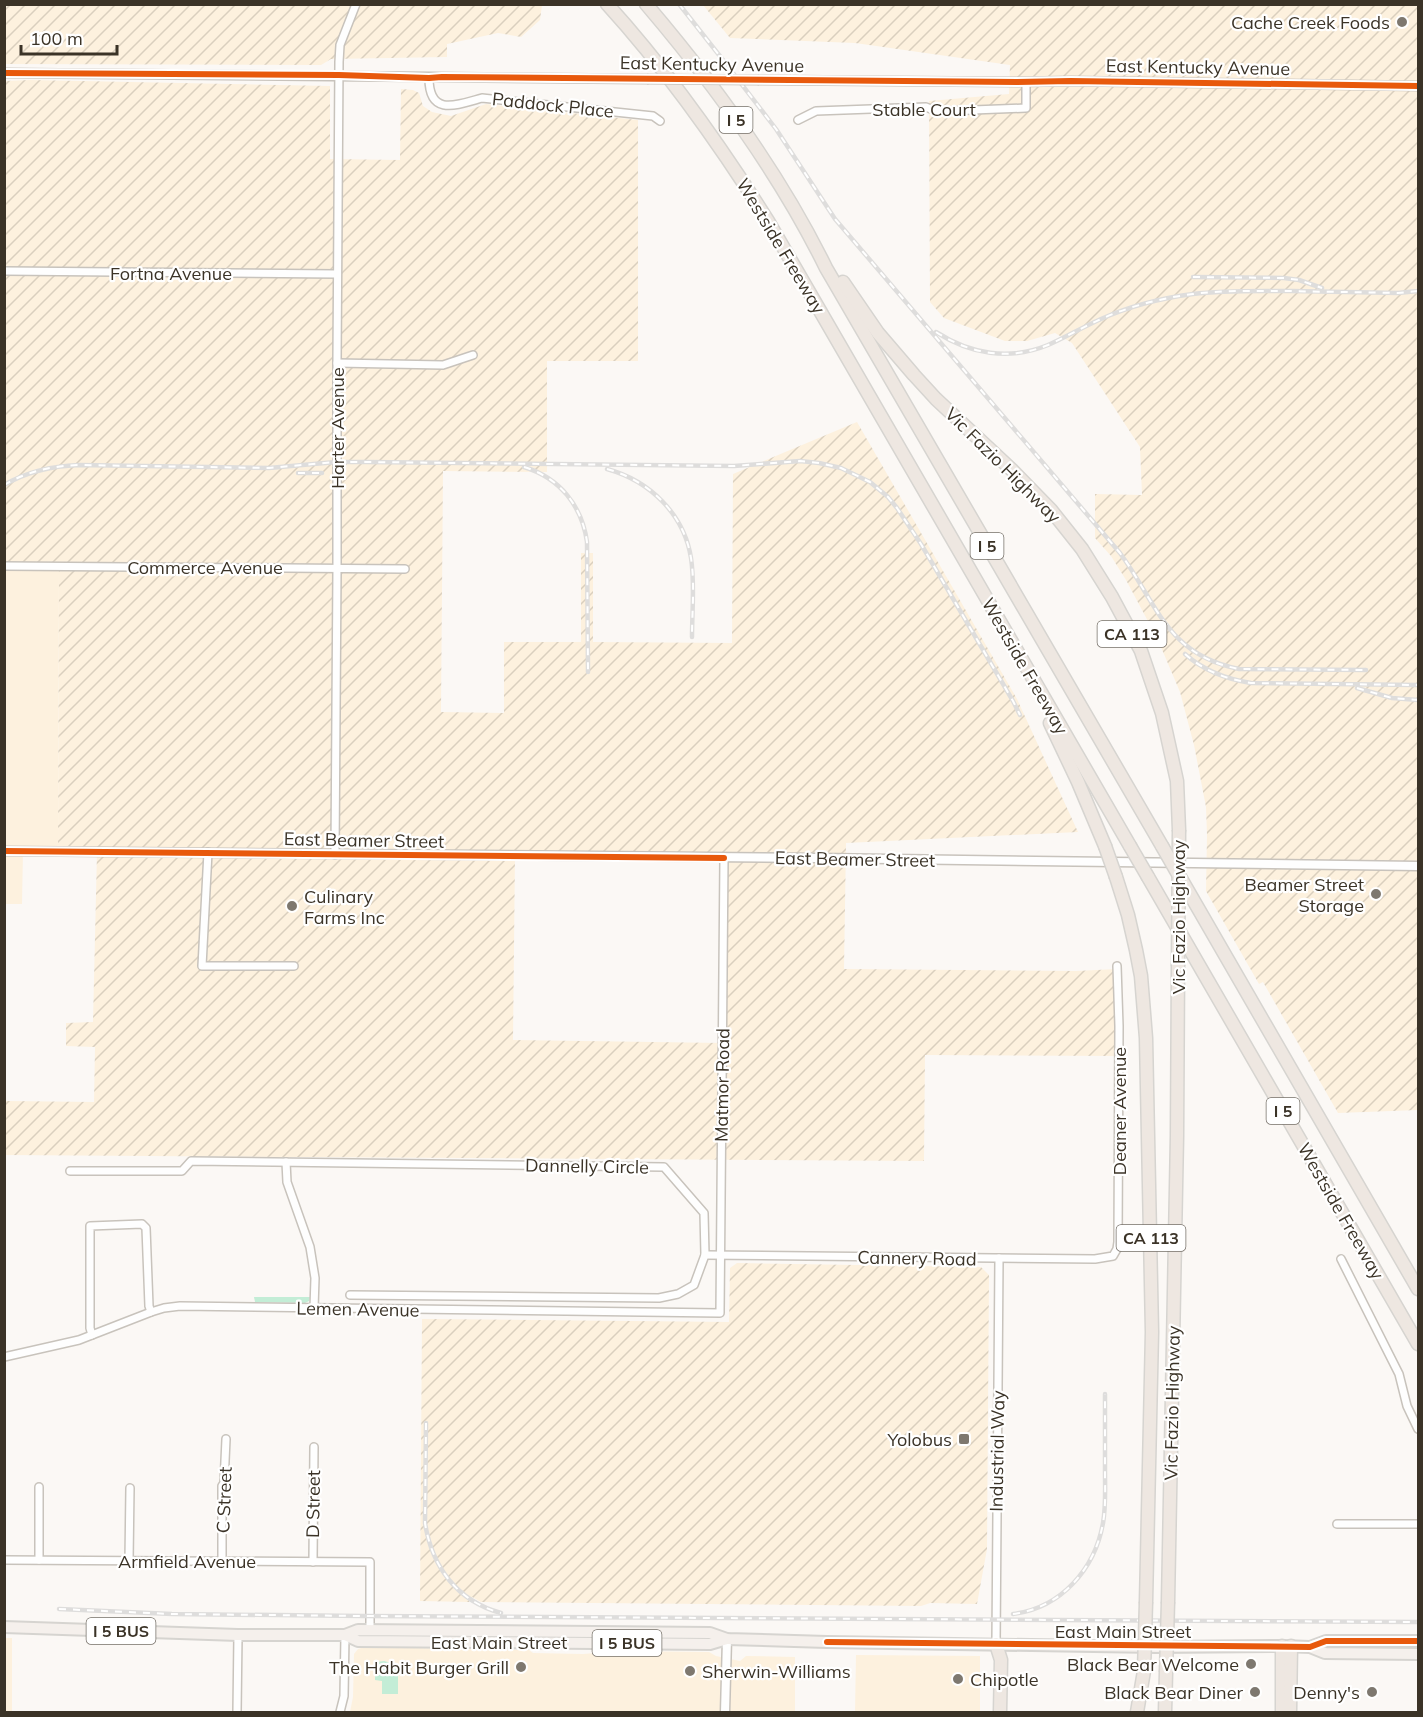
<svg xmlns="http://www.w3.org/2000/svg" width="1423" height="1717" viewBox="0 0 1423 1717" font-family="Mulish,sans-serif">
<defs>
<pattern id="industrial-furrows" width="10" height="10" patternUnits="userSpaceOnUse" patternTransform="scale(1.5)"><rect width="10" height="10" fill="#fdf1de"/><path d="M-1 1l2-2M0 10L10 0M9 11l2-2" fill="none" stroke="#dacfbe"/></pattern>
</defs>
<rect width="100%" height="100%" fill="#fbf8f5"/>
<!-- built -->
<g fill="#fdf1de">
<polygon points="5,566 59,566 58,851 23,851 22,904 5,904"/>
<rect x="5" y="1638" width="7" height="74"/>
<polygon points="365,1647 529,1650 533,1653 583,1654 619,1651 709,1652 716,1656 740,1661 746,1656 795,1657 795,1712 350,1712 353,1697 354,1654 358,1649"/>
<polygon points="856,1655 980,1656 980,1712 855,1712"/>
</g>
<!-- industrial -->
<g fill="url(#industrial-furrows)" fill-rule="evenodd">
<polygon points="5,5 542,5 540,20 521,37 498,33 447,44 447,57 331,59 321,65 5,64"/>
<polygon points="703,5 1418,5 1418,1110 1338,1113 1263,982 1259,984 1206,891 1207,835 1206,807 1194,745 1180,692 1158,640 1126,580 1111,556 1095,538 1095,494 1142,495 1140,447 1072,343 1055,333 1027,341 1005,341 944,318 930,302 929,101 1009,94 1010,65 855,43 730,38"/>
<path d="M30,80l300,6v73l70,1 1,-71 12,1 6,3 4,13 9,6 19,4 35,-12 152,16v241h-91v111l-104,-1 -2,241 63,1v-71h77v-89h12v89l139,1 1,-169 124,-52 160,277 61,133 -232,11 -2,126 232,2 41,-2v87l-192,-1 -1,106 -919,-6v-54l89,1 1,-55 -29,-1v-23l27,-1 4,-170 -39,-1 1,-284 -54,-1 -1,-485zM515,855l209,3 -2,185 -209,-3z"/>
<polygon points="737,1263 981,1267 989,1275 987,1549 977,1604 930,1603 921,1606 481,1602 472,1597 469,1602 420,1601 422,1319 729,1322 730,1268"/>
</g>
<!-- grass -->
<g fill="#c3edd6">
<polygon points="254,1297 310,1297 309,1301 305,1303 255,1302"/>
<polygon points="384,1661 398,1665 398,1694 382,1694 382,1681 375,1680 375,1664 376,1662"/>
</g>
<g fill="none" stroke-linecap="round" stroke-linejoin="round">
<defs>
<g id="minor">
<path d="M429,78c0,39 28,27 53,20l171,18 7,5"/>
<polyline points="798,120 816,111 926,107 933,110 947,111 1026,108 1026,82"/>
<polyline points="4,271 337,274"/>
<polyline points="337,363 443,365 473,355"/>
<polyline points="4,566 405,569"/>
<polyline points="208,852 202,966 294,966"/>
<polyline points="335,855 337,568 337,363 339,62 340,45 356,4"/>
<polyline points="286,1162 287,1182 310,1247 315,1278 314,1308"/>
<polyline points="70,1171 182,1171 191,1161 664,1167 704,1213 705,1255 694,1285 678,1294 659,1298 350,1295"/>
<polyline points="705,1255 1095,1259 1113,1256 1117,1249 1118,1242 1119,1026 1117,966"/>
<polyline points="1341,1259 1399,1374 1407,1406 1418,1429"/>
<polyline points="92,1335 90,1328 90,1226 142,1224 146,1228 149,1306 151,1312"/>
<polyline points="4,1357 79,1340 151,1312 164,1308 180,1306 720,1313 724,858"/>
<polyline points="1337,1524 1418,1524"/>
<polyline points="4,1560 370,1562 370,1630"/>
<polyline points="39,1560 39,1487"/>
<polyline points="129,1561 130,1488"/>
<polyline points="222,1561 222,1486 224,1483 226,1439"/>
<polyline points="313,1562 314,1447"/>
<polyline points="996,1644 999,1258"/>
<polyline points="237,1712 238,1635"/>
<polyline points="340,1712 344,1696 345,1635"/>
</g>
<g id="tertiary">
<polyline points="4,73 647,79"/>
<polyline points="759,80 1017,82 1071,81 1418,86"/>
<polyline points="4,851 818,858 1418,866"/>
<polyline points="725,1712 727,1639"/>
</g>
<g id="primary">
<polyline points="4,1627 238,1635 345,1635 358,1630 710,1633 727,1639 827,1642 1156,1647 1282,1646 1310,1647 1325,1653 1418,1654"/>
<polyline points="345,1635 358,1641 710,1644 727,1639"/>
<polyline points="1310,1647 1326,1641 1418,1641"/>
</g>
<g id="motorway">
<path d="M607,4c61,67 113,141 161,217l362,625"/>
<path d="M646,4c69,81 133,168 180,264l336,578"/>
<polyline points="843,282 878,333 914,375 936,399 1012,470 1051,510 1082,549 1112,597 1141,651 1162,713 1177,781 1179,830"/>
<polyline points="1050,723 1078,782 1105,846"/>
<polyline points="1116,877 1128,915 1136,950 1141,976 1146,1038 1152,1332 1146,1602"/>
<polyline points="1148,877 1418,1344"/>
<polyline points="1180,877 1418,1289"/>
<polyline points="1168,1602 1177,1136 1178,966"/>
<polyline points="996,1644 1001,1660 1000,1712"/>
<polyline points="1282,1646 1282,1712"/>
<polyline points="1137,1712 1144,1671"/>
<polyline points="1165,1712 1166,1672"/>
<polyline points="1290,1712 1291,1646"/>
</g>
</defs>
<!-- minor casing -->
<use href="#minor" stroke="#c8c3bc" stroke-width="10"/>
<!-- tertiary casing -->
<use href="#tertiary" stroke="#c8c3bc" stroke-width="11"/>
<!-- primary casing -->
<use href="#primary" stroke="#d6d4d0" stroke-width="14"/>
<!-- motorway casing -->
<use href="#motorway" stroke="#d6d4d0" stroke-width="15"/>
<!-- minor -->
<use href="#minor" stroke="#fefefe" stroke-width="7"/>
<!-- tertiary -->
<use href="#tertiary" stroke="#fefefe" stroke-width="8"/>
<!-- primary -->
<use href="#primary" stroke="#f5f0ec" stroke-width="10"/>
<!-- motorway -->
<use href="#motorway" stroke="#eee7e1" stroke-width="12"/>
<defs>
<g id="rail">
<path d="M679,4l44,56 53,69 59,90 285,334c38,52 47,102 119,116l127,1"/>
<polyline points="1193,277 1284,278 1299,280 1322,288"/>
<path d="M936,332c34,22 73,29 112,13 18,-8 35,-18 53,-26 29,-13 61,-21 92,-25 32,-4 64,-3 96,-3 36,1 72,1 109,2l20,-2"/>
<path d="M524,467c36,11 58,39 63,75l1,130"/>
<path d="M607,469c43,12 77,45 84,89 4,26 1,53 1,79"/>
<polyline points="298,473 322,473"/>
<path d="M4,485c24,-14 48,-19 75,-20l190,3 67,-6h30l368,4 66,-5 19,2 22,5 29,14 18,15 9,11 24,36 92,157 7,14"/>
<path d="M1185,654c19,17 41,25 66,29l167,2"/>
<polyline points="1357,688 1392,698 1418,700"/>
<path d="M426,1423l-1,100c7,44 32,78 76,90"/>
<polyline points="59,1609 172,1614 363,1616 1418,1622"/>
<path d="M1013,1614c48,-6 82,-45 90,-91 3,-17 2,-34 2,-51 0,-26 0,-52 0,-78"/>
</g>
</defs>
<!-- rail casing -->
<use href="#rail" stroke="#dedddc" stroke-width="4.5"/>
<!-- rail -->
<use href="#rail" stroke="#fff" stroke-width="2" stroke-dasharray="7" stroke-linecap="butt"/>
<defs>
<polyline id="tertiary-bridge" points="647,79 759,80"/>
<g id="motorway-bridge">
<polyline points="1105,846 1116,877"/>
<polyline points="1130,846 1148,877"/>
<polyline points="1162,846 1178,874"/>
<polyline points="1178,966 1179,830"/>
<polyline points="1144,1671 1146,1602"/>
<polyline points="1166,1672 1168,1602"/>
</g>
</defs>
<!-- tertiary-bridge casing -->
<use href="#tertiary-bridge" stroke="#c8c3bc" stroke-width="11" stroke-linecap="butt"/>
<!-- motorway-bridge casing -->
<use href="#motorway-bridge" stroke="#d6d4d0" stroke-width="15" stroke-linecap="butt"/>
<!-- tertiary-bridge -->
<use href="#tertiary-bridge" stroke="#fefefe" stroke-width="8"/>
<!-- motorway-bridge -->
<use href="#motorway-bridge" stroke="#eee7e1" stroke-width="12"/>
<defs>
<g id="cycleway">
<polyline points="4,73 339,75 429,78 442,77 1017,82 1071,81 1418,86"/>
<polyline points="4,851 724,858"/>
<polyline points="827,1642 1310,1647 1326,1641 1418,1641"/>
</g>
</defs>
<!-- cycleway casing -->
<use href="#cycleway" stroke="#fff" stroke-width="10"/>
<!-- cycleway -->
<use href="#cycleway" stroke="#e8590c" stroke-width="6"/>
</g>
<!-- markers -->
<g fill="#7e786f" stroke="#fff" stroke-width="2">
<circle cx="1402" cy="22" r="6"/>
<circle cx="1376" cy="894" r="6"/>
<circle cx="292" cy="906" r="6"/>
<rect x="958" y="1433" width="12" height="12" rx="3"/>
<circle cx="1251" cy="1664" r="6"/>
<circle cx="521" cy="1667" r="6"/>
<circle cx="690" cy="1671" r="6"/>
<circle cx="958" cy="1679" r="6"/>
<circle cx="1255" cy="1692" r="6"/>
<circle cx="1372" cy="1692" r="6"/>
</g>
<g text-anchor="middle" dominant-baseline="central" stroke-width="4.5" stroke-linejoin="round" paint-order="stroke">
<!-- shield labels -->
<g fill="#fff" stroke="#767068" stroke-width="1.5">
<rect x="719.5" y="107" width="33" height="26" rx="4.5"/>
<rect x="970.5" y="533" width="33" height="26" rx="4.5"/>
<rect x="1097.5" y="621" width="69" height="26" rx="4.5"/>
<rect x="1266.5" y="1098" width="33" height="26" rx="4.5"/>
<rect x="1116.5" y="1225" width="69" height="26" rx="4.5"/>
<rect x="86.5" y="1618" width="69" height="26" rx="4.5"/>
<rect x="592.5" y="1630" width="69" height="26" rx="4.5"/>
</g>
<g font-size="16" font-weight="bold" fill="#3b3327">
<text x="736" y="120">I 5</text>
<text x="987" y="546">I 5</text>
<text x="1132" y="634">CA 113</text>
<text x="1283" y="1111">I 5</text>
<text x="1151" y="1238">CA 113</text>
<text x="121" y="1631">I 5 BUS</text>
<text x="627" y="1643">I 5 BUS</text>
</g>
<!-- poi labels -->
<g font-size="18" fill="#3b3327" stroke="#fff" text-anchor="end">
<text x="1390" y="22">Cache Creek Foods</text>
<text x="1364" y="884">Beamer Street<tspan x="1364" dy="21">Storage</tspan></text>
<text x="304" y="896" text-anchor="start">Culinary<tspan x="304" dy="21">Farms Inc</tspan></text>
<text x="952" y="1439">Yolobus</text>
<text x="1239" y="1664">Black Bear Welcome</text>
<text x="509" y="1667">The Habit Burger Grill</text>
<text x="702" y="1671" text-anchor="start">Sherwin-Williams</text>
<text x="970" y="1679" text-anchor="start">Chipotle</text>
<text x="1243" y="1692">Black Bear Diner</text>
<text x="1360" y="1692">Denny's</text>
</g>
<!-- street labels -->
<g font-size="18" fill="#3b3327" stroke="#fff">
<text transform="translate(712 64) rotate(1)">East Kentucky Avenue</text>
<text transform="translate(1198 67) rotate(1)">East Kentucky Avenue</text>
<text transform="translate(553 105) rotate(6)">Paddock Place</text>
<text x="924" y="109">Stable Court</text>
<text transform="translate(781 246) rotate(59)">Westside Freeway</text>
<text x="171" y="273">Fortna Avenue</text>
<text transform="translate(337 428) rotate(-90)">Harter Avenue</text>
<text transform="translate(1003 465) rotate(45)">Vic Fazio Highway</text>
<text x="205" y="567">Commerce Avenue</text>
<text transform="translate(1025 666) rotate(60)">Westside Freeway</text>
<text transform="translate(364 840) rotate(1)">East Beamer Street</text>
<text transform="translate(855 859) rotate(1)">East Beamer Street</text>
<text transform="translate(1178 917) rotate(-90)">Vic Fazio Highway</text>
<text transform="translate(722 1085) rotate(-89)">Matmor Road</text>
<text transform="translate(1119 1111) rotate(-90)">Deaner Avenue</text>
<text transform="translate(587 1166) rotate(1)">Dannelly Circle</text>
<text transform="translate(1341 1211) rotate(60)">Westside Freeway</text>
<text transform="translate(917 1258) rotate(1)">Cannery Road</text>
<text transform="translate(358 1309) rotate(1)">Lemen Avenue</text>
<text transform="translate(1172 1403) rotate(-89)">Vic Fazio Highway</text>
<text transform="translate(997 1451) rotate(-89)">Industrial Way</text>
<text transform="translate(224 1500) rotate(-88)">C Street</text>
<text transform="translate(313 1504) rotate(-89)">D Street</text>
<text x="187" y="1561">Armfield Avenue</text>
<text x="1123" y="1631">East Main Street</text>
<text x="499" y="1642">East Main Street</text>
</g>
</g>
<!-- border -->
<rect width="1423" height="1717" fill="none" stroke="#3b3327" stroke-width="12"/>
<!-- scale -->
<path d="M21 45v9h96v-9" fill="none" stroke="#3b3327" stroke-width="3"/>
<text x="30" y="45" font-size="18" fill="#3b3327" stroke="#ffffff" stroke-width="4.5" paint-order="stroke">100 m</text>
</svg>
